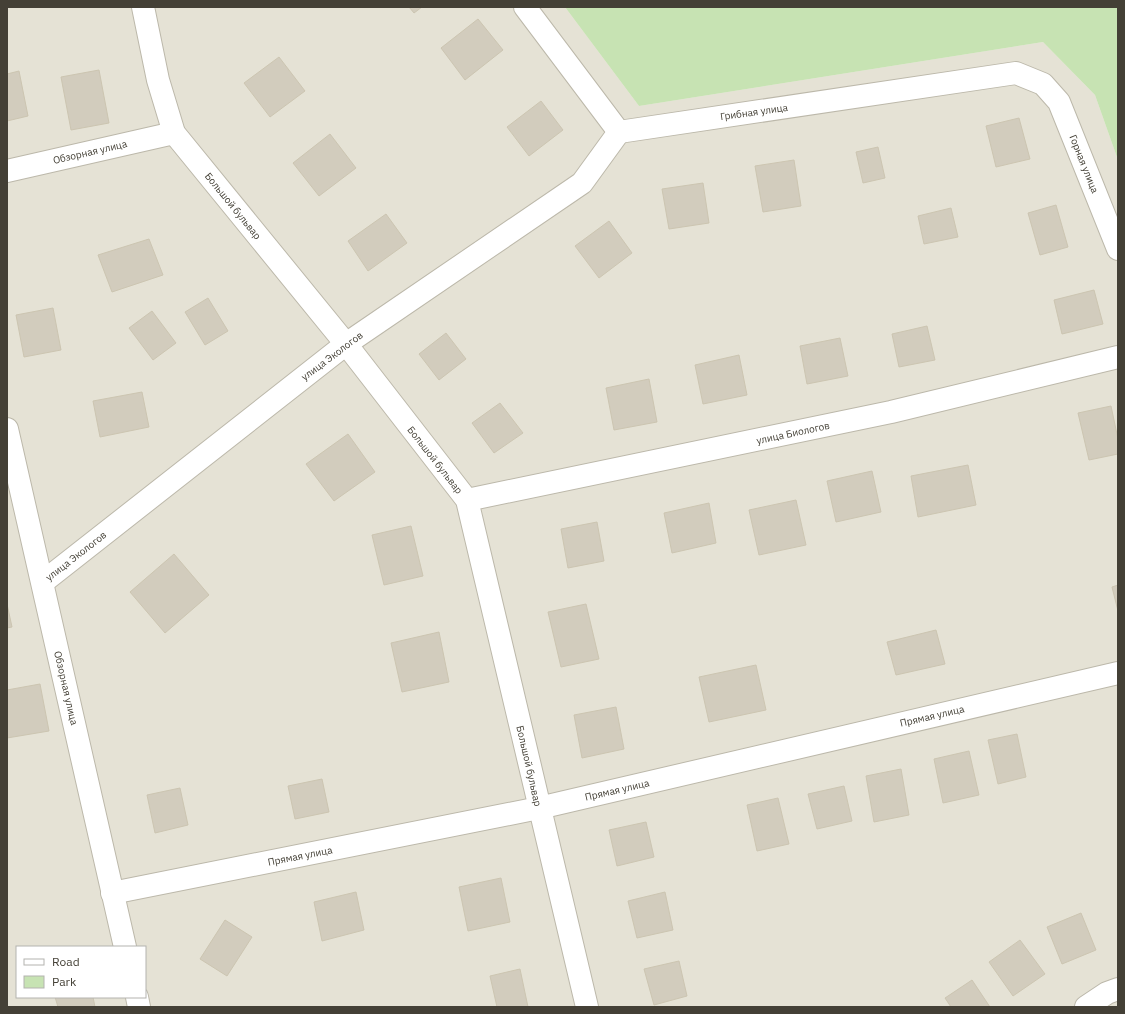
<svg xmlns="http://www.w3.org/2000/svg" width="1125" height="1014" viewBox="0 0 1125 1014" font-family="'IBM Plex Sans',sans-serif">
<rect width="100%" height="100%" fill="#f2f0e7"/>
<!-- residential -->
<path fill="#e5e2d5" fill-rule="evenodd" d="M7,7h558l74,99 404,-64 52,53 23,65v847h-1111zM17,947h128v50h-128z"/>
<!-- green -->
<polygon fill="#c7e3b3" points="565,7 1118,7 1118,160 1095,95 1043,42 639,106"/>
<!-- building -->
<g fill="#d2ccbd" stroke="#ccc5b1">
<polygon points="409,7 422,7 414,13"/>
<polygon points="478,19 503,50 465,80 441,48"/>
<polygon points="279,57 305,91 270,117 244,83"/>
<polygon points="99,70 109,123 71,130 61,77"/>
<polygon points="19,71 28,116 7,121 7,74"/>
<polygon points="541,101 563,130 529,156 507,127"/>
<polygon points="1019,118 1030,159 996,167 986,126"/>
<polygon points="330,134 356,168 319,196 293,163"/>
<polygon points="878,147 885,178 863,183 856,152"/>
<polygon points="794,160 801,206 763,212 755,166"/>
<polygon points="703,183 709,223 669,229 662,189"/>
<polygon points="1056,205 1068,247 1040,255 1028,213"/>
<polygon points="951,208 958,237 924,244 918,216"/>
<polygon points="386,214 407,243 368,271 348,241"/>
<polygon points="609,221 632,253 599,278 575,246"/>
<polygon points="149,239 163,275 112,292 98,255"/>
<polygon points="1094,290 1103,324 1062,334 1054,300"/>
<polygon points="208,298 228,331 205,345 185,312"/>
<polygon points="53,308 61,350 24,357 16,315"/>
<polygon points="152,311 176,343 153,360 129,328"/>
<polygon points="927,326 935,360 899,367 892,334"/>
<polygon points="446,333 466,359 439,380 419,354"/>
<polygon points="840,338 848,376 807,384 800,346"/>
<polygon points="739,355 747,395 703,404 695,365"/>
<polygon points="649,379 657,422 614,430 606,388"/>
<polygon points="142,392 149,427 100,437 93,401"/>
<polygon points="500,403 523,433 494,453 472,423"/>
<polygon points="1111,406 1118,439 1118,454 1089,460 1078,413"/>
<polygon points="348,434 375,472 334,501 306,464"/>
<polygon points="968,465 976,505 918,517 911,476"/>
<polygon points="872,471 881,512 836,522 827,481"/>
<polygon points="796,500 806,545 759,555 749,510"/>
<polygon points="709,503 716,543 672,553 664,513"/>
<polygon points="597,522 604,561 568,568 561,529"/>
<polygon points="411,526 423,576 384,585 372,535"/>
<polygon points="174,554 209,595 165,633 130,592"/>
<polygon points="1118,585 1118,611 1112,587"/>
<polygon points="7,604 12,627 7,628"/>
<polygon points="586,604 599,659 561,667 548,612"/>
<polygon points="936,630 945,664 896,675 887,642"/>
<polygon points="439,632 449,682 402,692 391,643"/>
<polygon points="756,665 766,710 709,722 699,677"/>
<polygon points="40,684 49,731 7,738 7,690"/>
<polygon points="616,707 624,749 582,758 574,715"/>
<polygon points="1017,734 1026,777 998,784 988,740"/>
<polygon points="969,751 979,795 943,803 934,759"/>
<polygon points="901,769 909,815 874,822 866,776"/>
<polygon points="322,779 329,812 295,819 288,786"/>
<polygon points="844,786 852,821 817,829 808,794"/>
<polygon points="180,788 188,825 155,833 147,795"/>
<polygon points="778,798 789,844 757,851 747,805"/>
<polygon points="646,822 654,857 617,866 609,830"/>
<polygon points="501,878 510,922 468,931 459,887"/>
<polygon points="356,892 364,930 322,941 314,902"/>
<polygon points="665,892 673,930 637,938 628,901"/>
<polygon points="1081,913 1096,950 1062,964 1047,927"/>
<polygon points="225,920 252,937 227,976 200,959"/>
<polygon points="1020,940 1045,974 1013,996 989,962"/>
<polygon points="679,961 687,996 654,1005 644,969"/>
<polygon points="520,969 528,1007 497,1007 490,976"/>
<polygon points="972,980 990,1007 951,1007 945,998"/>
<polygon points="55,997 93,997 95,1007 58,1007"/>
</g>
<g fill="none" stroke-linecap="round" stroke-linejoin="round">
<defs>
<g id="minor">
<polyline points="143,7 158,80 174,133 346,344 467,500 587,1007"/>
<polyline points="525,7 619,132 1016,73 1043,84 1059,102 1118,249"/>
<polyline points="7,171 174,133"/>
<polyline points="7,429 125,947"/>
<polyline points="467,500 891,412 1118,357"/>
<polyline points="43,582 346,344 582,183 619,132"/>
<polyline points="112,893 539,808 1118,673"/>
<polyline points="137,997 139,1007"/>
<polyline points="1086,1007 1107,993 1118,989"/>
</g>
</defs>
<!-- minor casing -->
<use href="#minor" stroke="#bcb8aa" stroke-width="24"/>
<!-- minor -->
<use href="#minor" stroke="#fff" stroke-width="22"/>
</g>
<g text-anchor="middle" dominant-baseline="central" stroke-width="4" stroke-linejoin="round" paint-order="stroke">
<!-- street labels -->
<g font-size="10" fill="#444036" stroke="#fff">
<text transform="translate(754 112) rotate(-8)">Грибная улица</text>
<text transform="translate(90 152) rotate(-13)">Обзорная улица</text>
<text transform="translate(1084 164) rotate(68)">Горная улица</text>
<text transform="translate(233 206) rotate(51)">Большой бульвар</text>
<text transform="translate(332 356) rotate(-37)">улица Экологов</text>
<text transform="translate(793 433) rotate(-12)">улица Биологов</text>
<text transform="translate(435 460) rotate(52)">Большой бульвар</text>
<text transform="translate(76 556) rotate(-38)">улица Экологов</text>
<text transform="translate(66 688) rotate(77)">Обзорная улица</text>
<text transform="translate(932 716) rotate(-13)">Прямая улица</text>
<text transform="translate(529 766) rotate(77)">Большой бульвар</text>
<text transform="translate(617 790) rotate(-13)">Прямая улица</text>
<text transform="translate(300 856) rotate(-11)">Прямая улица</text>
</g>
</g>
<!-- border -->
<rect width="1125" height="1014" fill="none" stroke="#444036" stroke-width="16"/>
<!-- legend -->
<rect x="16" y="946" width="130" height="52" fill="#ffffff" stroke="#b4b3af"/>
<rect x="24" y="959" width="20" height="6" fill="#ffffff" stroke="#b4b3af"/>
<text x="52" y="966" font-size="12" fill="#444036">Road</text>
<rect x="24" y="976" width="20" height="12" fill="#c7e3b3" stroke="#b4b3af"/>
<text x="52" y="986" font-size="12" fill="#444036">Park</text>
</svg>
